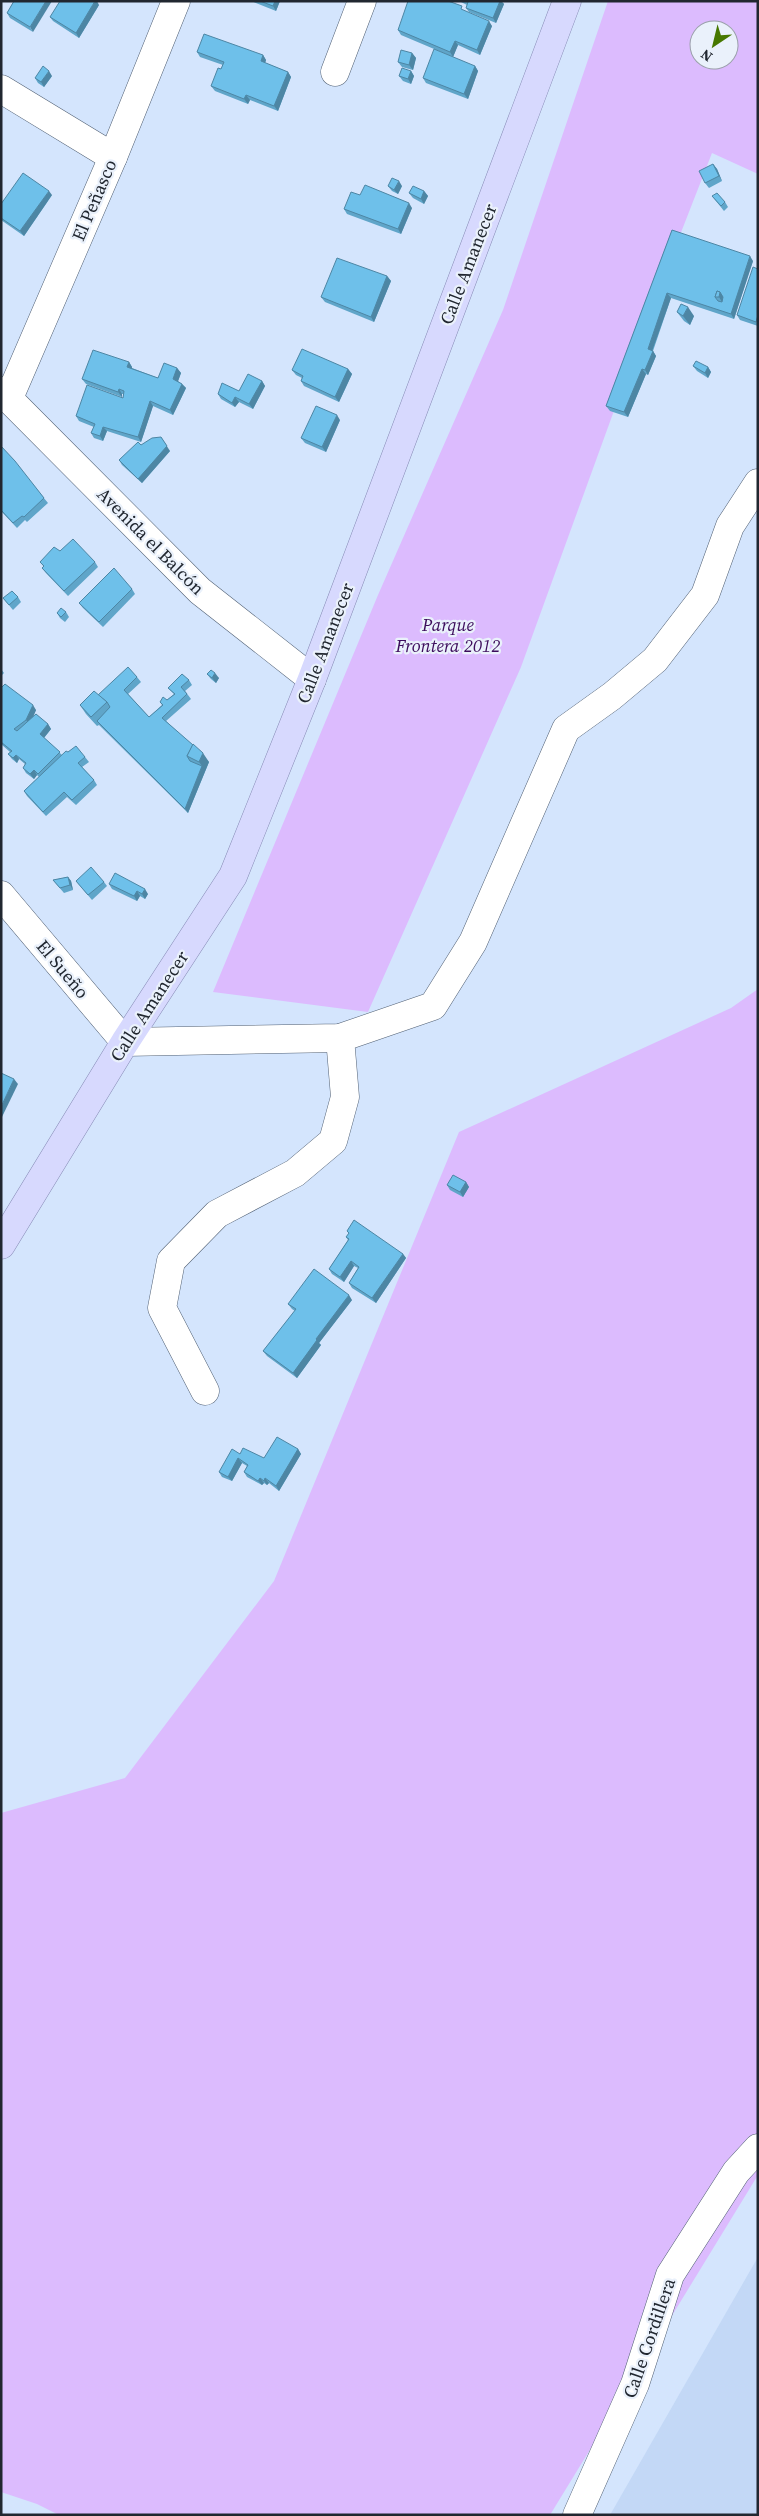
<svg xmlns="http://www.w3.org/2000/svg" width="759" height="2516" viewBox="0 0 759 2516" font-family="'Source Serif 4',serif">
<rect width="100%" height="100%" fill="#d4e5fd"/>
<!-- built -->
<polygon fill="#c3d8f6" points="758,2257 758,2515 610,2515"/>
<!-- green -->
<g fill="#dcbbfe" fill-rule="evenodd">
<path d="M608,1h150v173l-46,-21 -64,164 -127,350 -153,345 -155,-20 165,-397 125,-285zM699,30h30v30h-30z"/>
<polygon points="758,989 758,2175 550,2515 59,2515 37,2504 1,2492 1,1813 125,1778 274,1581 459,1132 731,1008"/>
</g>
<g fill="none" stroke-linecap="round" stroke-linejoin="round">
<defs>
<g id="minor">
<polyline points="335,72 362,1"/>
<polyline points="1,89 113,157"/>
<polyline points="1,391 200,591 312,679"/>
<polyline points="9,398 113,157 176,1"/>
<polyline points="1,895 125,1042 340,1038 433,1006 473,942 566,729 612,696 655,660 705,595 730,526 758,483"/>
<polyline points="205,1391 162,1308 171,1261 217,1214 295,1173 333,1141 345,1097 340,1038"/>
<polyline points="577,2515 635,2384 670,2275 736,2172 758,2148"/>
</g>
<polyline id="major" points="1,1245 125,1042 233,876 312,679 567,1"/>
</defs>
<!-- minor casing -->
<use href="#minor" stroke="#516074" stroke-width="29"/>
<!-- major casing -->
<use href="#major" stroke="#868ab5" stroke-width="29"/>
<!-- minor -->
<use href="#minor" stroke="#fff" stroke-width="28"/>
<!-- major -->
<use href="#major" stroke="#d7d9fe" stroke-width="28"/>
</g>
<!-- wall -->
<g fill="#5fa5c9">
<polygon points="14,1 33,32 10,18 7,13"/>
<polygon points="251,1 280,1 276,11"/>
<polygon points="459,1 501,1 504,4 496,23 469,12 466,8 467,5"/>
<polygon points="99,5 79,38 53,21 50,17"/>
<polygon points="465,11 492,26 480,55 458,45 453,57 401,35 398,30"/>
<polygon points="197,52 263,55 266,60 265,63 288,72 291,77 278,111 250,100 248,104 215,91 211,86 221,69 223,65 200,57"/>
<polygon points="412,53 416,58 413,70 402,67 398,62"/>
<polygon points="475,66 478,71 468,99 426,83 423,78"/>
<polygon points="411,71 414,76 411,84 403,81 399,76"/>
<polygon points="52,76 44,87 38,83 35,78"/>
<polygon points="713,164 717,169 722,181 709,188 705,183"/>
<polygon points="388,186 402,186 398,194 392,191"/>
<polygon points="424,191 428,196 424,204 413,198 409,193"/>
<polygon points="52,195 24,236 1,220 1,204"/>
<polygon points="360,195 412,208 401,234 347,214 344,209"/>
<polygon points="712,196 725,202 728,207 724,211"/>
<polygon points="672,230 753,261 734,319 671,298 653,351 656,356 648,375 646,374 628,417 610,411 606,406"/>
<polygon points="758,269 758,326 740,320 737,315"/>
<polygon points="387,276 391,281 374,322 325,302 321,297"/>
<polygon points="677,312 694,316 690,325 684,321"/>
<polygon points="129,362 132,367 132,368 158,378 177,368 181,373 178,381 182,384 186,388 173,415 153,406 141,442 107,431 103,441 94,438 91,433 94,427 79,421 76,416 123,398 123,394 122,394 122,397 86,384 82,379"/>
<polygon points="693,366 708,367 711,372 708,378 697,371"/>
<polygon points="348,369 352,374 339,402 304,386 301,381 302,378 296,375 292,370"/>
<polygon points="262,381 265,386 253,409 239,402 235,407 221,399 218,394 239,391"/>
<polygon points="340,420 326,452 305,443 301,438"/>
<polygon points="141,445 170,451 142,483 122,465 119,460"/>
<polygon points="1,446 48,503 27,522 25,520 17,528 1,511"/>
<polygon points="60,551 95,562 98,567 68,596 46,573 42,568 44,567 40,562"/>
<polygon points="132,589 135,594 103,627 83,608 79,603"/>
<polygon points="18,597 21,602 13,610 3,598"/>
<polygon points="66,612 69,617 65,622 60,618 57,613"/>
<polygon points="1,669 4,673 1,676"/>
<polygon points="207,674 219,678 216,683 211,679"/>
<polygon points="137,677 141,682 128,694 149,717 162,705 160,702 167,700 174,694 168,688 189,680 192,685 185,691 191,699 166,721 209,762 188,813 99,725 97,726 86,714 80,705 98,695"/>
<polygon points="1,688 36,710 33,716 48,724 51,729 44,738 62,755 68,752 85,757 89,762 82,767 94,780 97,785 76,805 67,797 46,816 27,796 24,791 39,777 37,775 34,779 26,773 23,768 25,764 19,759 17,763 12,759 8,754 10,752 1,744"/>
<polygon points="68,877 71,881 73,890 64,893 53,880"/>
<polygon points="76,881 104,882 107,886 92,900"/>
<polygon points="109,884 148,894 145,899 140,896 137,901 112,889"/>
<polygon points="466,1182 469,1187 463,1197 450,1190 447,1185"/>
<polygon points="347,1231 403,1254 406,1258 376,1303 352,1288 349,1283 358,1268 354,1266 344,1282 332,1274 329,1269 348,1240 346,1237 349,1234"/>
<polygon points="352,1300 319,1343 321,1345 297,1378 267,1356 263,1351 295,1311 292,1309 288,1304"/>
<polygon points="298,1449 301,1454 279,1491 269,1483 267,1485 264,1483 262,1485 247,1477 244,1472 247,1466 242,1463 232,1481 222,1477 219,1472 240,1454 264,1458"/>
</g>
<!-- shaded-wall -->
<g fill="#4d86a4">
<polygon points="46,1 52,1 33,32 30,27"/>
<polygon points="95,1 97,1 99,5 79,38 76,33"/>
<polygon points="275,1 280,1 276,11 273,6"/>
<polygon points="500,1 501,1 504,4 496,23 493,18"/>
<polygon points="489,21 492,26 480,55 477,50"/>
<polygon points="455,41 458,45 453,57 450,52"/>
<polygon points="412,53 416,58 413,70 409,65"/>
<polygon points="263,55 266,60 264,66 261,61"/>
<polygon points="475,66 478,71 468,99 464,94"/>
<polygon points="49,71 52,76 44,87 41,82"/>
<polygon points="411,71 414,76 411,84 408,79"/>
<polygon points="288,72 291,77 278,111 274,106"/>
<polygon points="246,95 250,100 248,104 244,99"/>
<polygon points="713,164 717,169 722,181 719,176"/>
<polygon points="399,181 402,186 398,194 394,190"/>
<polygon points="49,191 52,195 24,236 20,231"/>
<polygon points="424,191 428,196 424,204 421,199"/>
<polygon points="409,203 412,208 401,234 398,229"/>
<polygon points="750,256 753,261 734,319 731,314"/>
<polygon points="387,276 391,281 374,322 371,317"/>
<polygon points="720,292 727,301 725,307 719,297"/>
<polygon points="667,293 671,298 651,354 648,349"/>
<polygon points="688,307 694,316 690,325 683,316"/>
<polygon points="653,351 656,356 648,375 645,370"/>
<polygon points="129,362 132,367 131,372 127,367"/>
<polygon points="708,367 711,372 708,378 705,373"/>
<polygon points="177,368 181,373 177,384 173,379"/>
<polygon points="348,369 352,374 339,402 335,397"/>
<polygon points="642,369 646,374 628,417 624,412"/>
<polygon points="262,381 265,386 253,409 249,404"/>
<polygon points="182,384 186,388 173,415 170,410"/>
<polygon points="119,389 122,394 122,397 118,392"/>
<polygon points="235,397 239,402 235,407 232,403"/>
<polygon points="150,401 153,406 141,442 138,437"/>
<polygon points="337,415 340,420 326,452 322,447"/>
<polygon points="103,427 107,431 103,441 100,436"/>
<polygon points="161,437 170,451 142,483 138,479"/>
<polygon points="215,673 219,678 216,683 212,678"/>
<polygon points="33,705 36,710 30,725 26,720"/>
<polygon points="48,724 51,729 43,739 40,734"/>
<polygon points="203,753 209,762 188,813 185,809 202,766 199,762"/>
<polygon points="16,755 19,759 17,763 13,758"/>
<polygon points="34,770 37,775 34,779 30,774"/>
<polygon points="68,877 71,881 73,890 70,885"/>
<polygon points="145,889 148,894 145,899 142,894"/>
<polygon points="137,891 140,896 137,901 134,896"/>
<polygon points="14,1079 18,1084 1,1119 1,1107"/>
<polygon points="466,1182 469,1187 463,1197 460,1192"/>
<polygon points="403,1254 406,1258 376,1303 372,1298"/>
<polygon points="351,1261 354,1266 344,1282 340,1277"/>
<polygon points="349,1295 352,1300 319,1343 321,1345 297,1378 293,1373 316,1339"/>
<polygon points="298,1449 301,1454 279,1491 276,1486"/>
<polygon points="238,1458 242,1463 232,1481 228,1477"/>
<polygon points="260,1478 264,1483 262,1485 258,1481"/>
<polygon points="265,1478 269,1483 267,1485 264,1481"/>
</g>
<!-- building -->
<g fill="#6ec0ea" stroke="#4d86a4" fill-rule="evenodd">
<polygon points="14,1 46,1 30,27 7,13"/>
<polygon points="60,1 95,1 76,33 50,17"/>
<polygon points="260,1 275,1 273,6"/>
<polygon points="408,1 448,1 462,6 461,9 489,21 477,50 455,41 450,52 398,30"/>
<polygon points="466,1 500,1 493,18 466,8 468,2"/>
<polygon points="204,34 263,55 261,61 288,72 274,106 246,95 244,99 211,86 218,68 221,69 224,62 197,52"/>
<polygon points="434,49 475,66 464,94 423,78"/>
<polygon points="401,50 412,53 409,65 398,62"/>
<polygon points="43,66 49,71 41,82 35,78"/>
<polygon points="402,68 411,71 408,79 399,76"/>
<polygon points="713,164 719,176 705,183 699,171"/>
<polygon points="23,173 49,191 20,231 1,218 1,204"/>
<polygon points="392,178 399,181 394,190 388,186"/>
<polygon points="365,185 409,203 398,229 344,209 351,192 360,195"/>
<polygon points="413,186 424,191 421,199 409,193"/>
<polygon points="717,193 725,202 721,206 712,196"/>
<path d="M672,230l78,26 -19,58 -64,-21 -19,56 5,2 -8,19 -3,-1 -18,43 -18,-6zM717,291l3,1 3,5 -1,5 -4,-1 -3,-4z"/>
<polygon points="337,258 387,276 371,317 321,297"/>
<polygon points="753,267 758,269 758,315 756,322 737,315"/>
<polygon points="717,291 720,292 719,297 715,297"/>
<polygon points="681,304 688,307 683,316 677,312"/>
<polygon points="302,349 348,369 335,397 301,381 303,376 292,370"/>
<polygon points="93,350 129,362 127,367 158,378 164,363 177,368 173,379 182,384 170,410 150,401 138,437 103,427 100,436 91,433 95,424 76,416 87,385 123,398 124,391 119,389 118,392 82,379"/>
<polygon points="696,361 708,367 705,373 693,366"/>
<polygon points="248,374 262,381 249,404 235,397 232,403 218,394 222,383 239,391"/>
<polygon points="316,406 337,415 322,447 301,438"/>
<polygon points="161,437 167,446 138,479 119,460 138,442 141,445 152,438"/>
<polygon points="1,446 15,461 44,498 24,517 22,516 13,523 1,510"/>
<polygon points="73,539 95,562 64,591 42,568 44,566 40,562 54,547 60,551"/>
<polygon points="114,568 132,589 99,622 79,603"/>
<polygon points="12,591 18,597 9,605 3,598"/>
<polygon points="61,608 66,612 61,617 57,613"/>
<polygon points="128,667 137,677 124,690 149,717 163,705 160,702 163,697 167,700 175,694 168,688 182,674 189,680 181,687 187,694 162,718 193,745 187,756 190,761 202,766 185,809 97,721 110,707 107,702 98,695"/>
<polygon points="211,670 215,673 212,678 207,674"/>
<polygon points="5,684 33,705 26,720 14,729 17,731 36,714 48,724 40,734 60,752 38,774 34,770 30,774 23,768 26,763 16,755 13,758 8,754 12,751 1,742 1,688"/>
<polygon points="94,691 107,702 91,717 80,705"/>
<polygon points="193,744 203,753 199,762 187,756"/>
<polygon points="76,746 85,757 78,763 94,780 72,800 64,792 43,812 24,791 66,751 68,752"/>
<polygon points="91,867 104,882 88,895 76,881"/>
<polygon points="115,873 145,889 142,894 137,891 134,896 109,884"/>
<polygon points="68,877 70,885 60,888 53,880"/>
<polygon points="1,1073 14,1079 1,1107"/>
<polygon points="453,1175 466,1182 460,1192 447,1185"/>
<polygon points="354,1220 403,1254 372,1298 349,1283 359,1267 351,1261 340,1277 329,1269 349,1239 346,1237 349,1233 347,1231"/>
<polygon points="314,1269 349,1295 316,1339 317,1340 293,1373 263,1351 296,1309 288,1304"/>
<polygon points="277,1437 298,1449 276,1486 265,1478 264,1481 260,1478 258,1481 244,1472 248,1465 238,1458 228,1477 219,1472 232,1449 240,1454 243,1448 264,1458"/>
</g>
<g text-anchor="middle" dominant-baseline="central" stroke-width="4.5" stroke-linejoin="round" paint-order="stroke">
<!-- street labels -->
<g font-size="18" fill="#212730" stroke="#eaf1fb">
<text transform="translate(94 200) rotate(-67)">El Peñasco</text>
<text transform="translate(468 264) rotate(-69)">Calle Amanecer</text>
<text transform="translate(151 541) rotate(45)">Avenida el Balcón</text>
<text transform="translate(325 643) rotate(-69)">Calle Amanecer</text>
<text transform="translate(63 969) rotate(50)">El Sueño</text>
<text transform="translate(149 1006) rotate(-57)">Calle Amanecer</text>
<text transform="translate(649 2338) rotate(-71)">Calle Cordillera</text>
</g>
<!-- park labels -->
<g font-size="18" font-style="italic" fill="#3c0c5c" stroke="#eaf1fb">
<text x="448" y="624">Parque<tspan x="448" dy="21">Frontera 2012</tspan></text>
</g>
</g>
<!-- border -->
<rect width="759" height="2516" fill="none" stroke="#212730" stroke-width="5"/>
<!-- north arrow -->
<g transform="translate(714 45) rotate(215)"><circle r="24" fill="#eaf1fb" stroke="#9aa0aa"/>
<path d="M0-4L9 19L0 12L-9 19Z" fill="#477800"/>
<text y="-8" font-size="14" font-weight="bold" text-anchor="middle" fill="#212730">N</text>
</g>
</svg>
